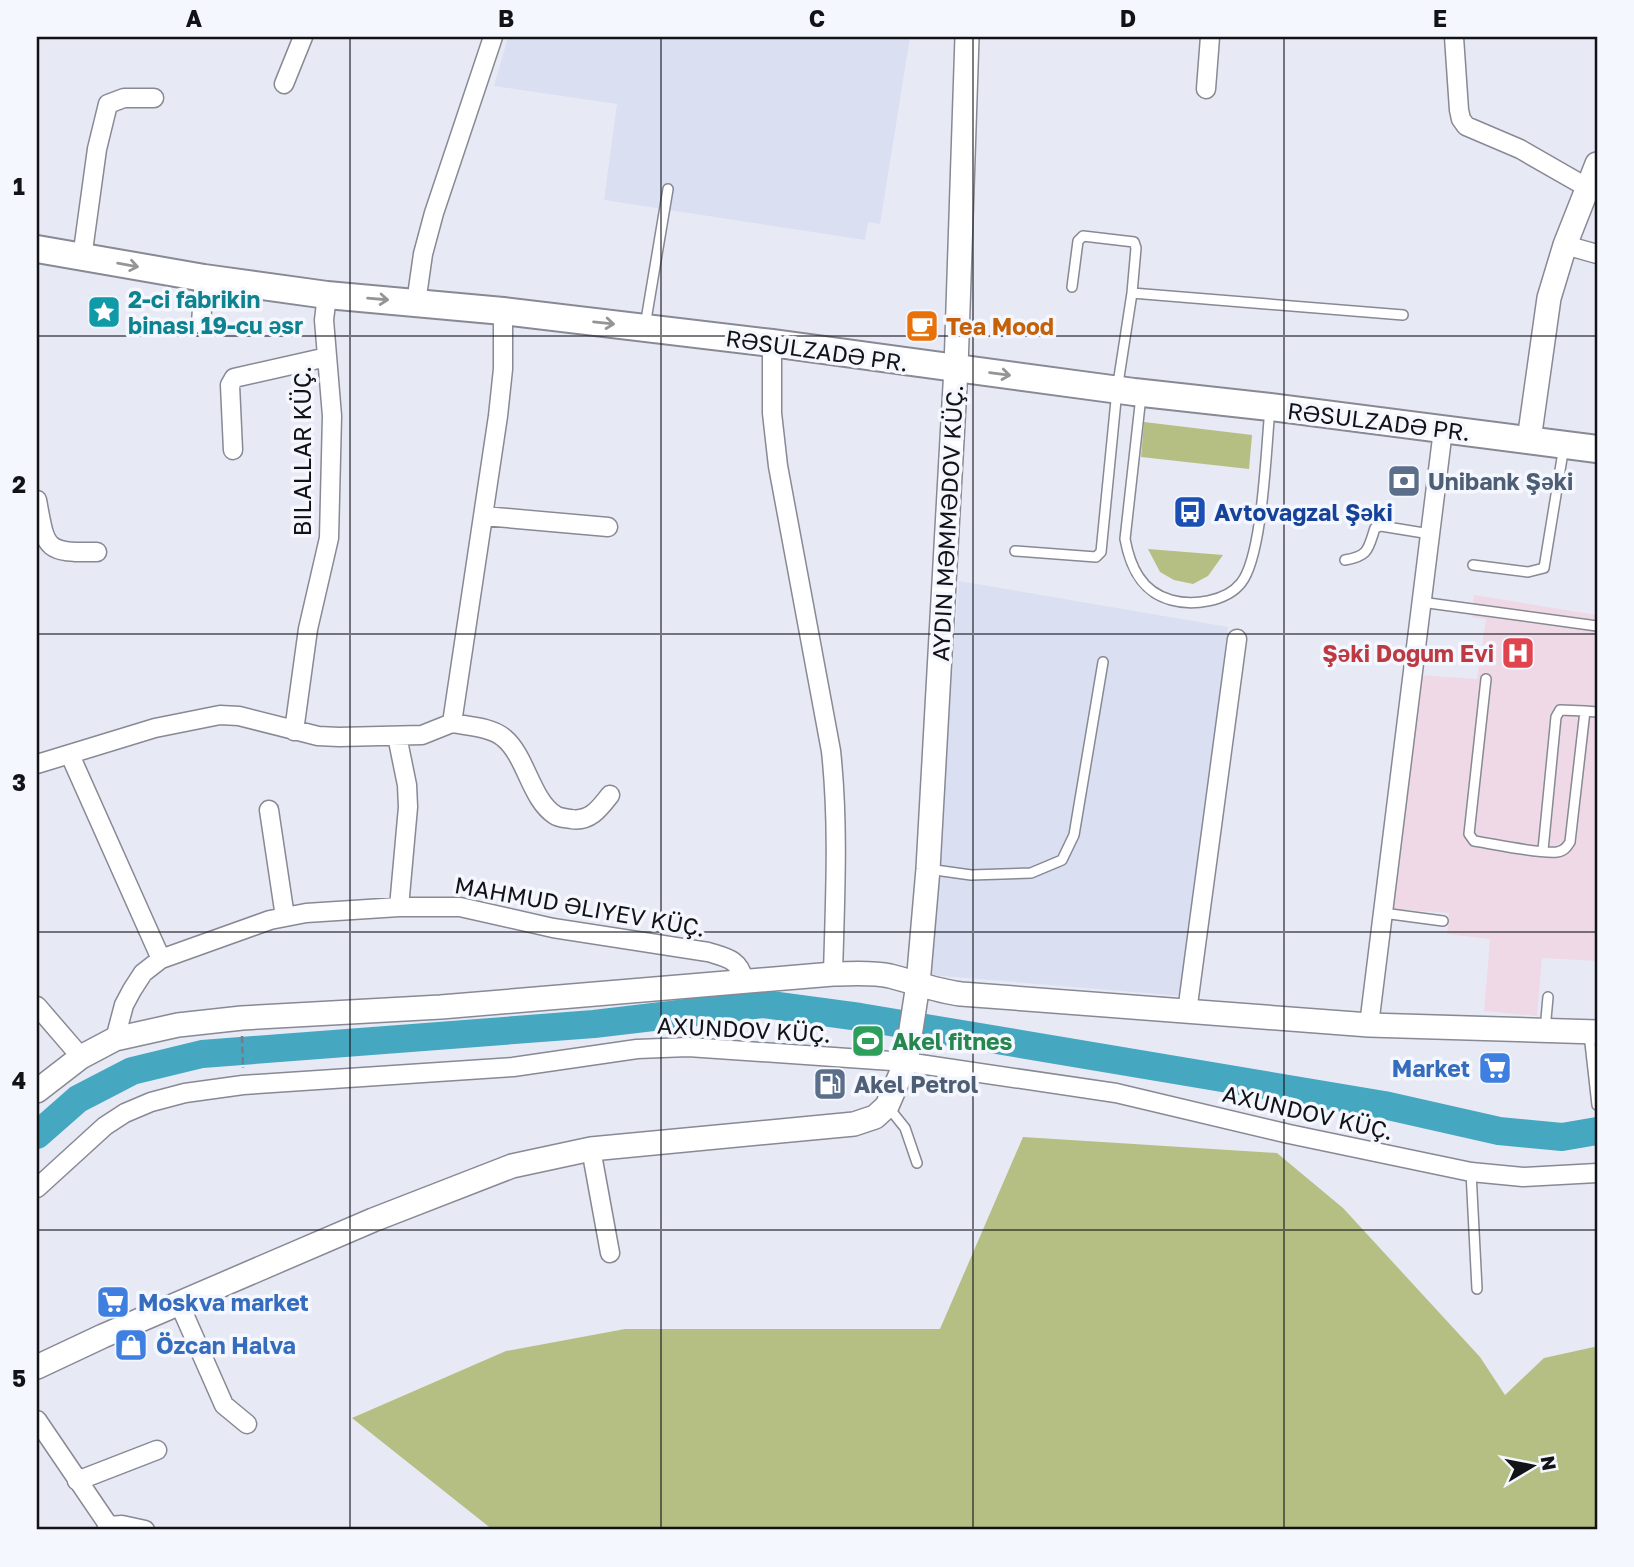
<svg xmlns="http://www.w3.org/2000/svg" width="1634" height="1567" font-family="'Golos Text',sans-serif">
<style>
.built{fill:#dbdff2}
.medical{fill:#efd9e6}
.green{fill:#b5bf83}
.lines{fill:none;stroke-linecap:round;stroke-linejoin:round}
.river{stroke:#46a7c1;stroke-width:28}
.service-casing{stroke:#878994;stroke-width:12}
.minor-casing{stroke:#878994;stroke-width:21}
.tertiary-casing{stroke:#878994;stroke-width:26}
.secondary-casing{stroke:#878994;stroke-width:30}
.path{stroke:#7a7b83;stroke-width:2.5;stroke-dasharray:7 3.5;stroke-linecap:butt}
.service{stroke:#fff;stroke-width:9}
.minor{stroke:#fff;stroke-width:18}
.tertiary{stroke:#fff;stroke-width:23}
.secondary{stroke:#fff;stroke-width:26}
.oneway{stroke:#949597}
.grid{fill:none;stroke:#121317;stroke-width:2;stroke-opacity:0.55}
.labels{text-anchor:middle;dominant-baseline:central;stroke-width:7;stroke-linejoin:round;paint-order:stroke}
.culture-label{font-size:23px;font-weight:bold;fill:#0d838f;stroke:#f5f7fe;text-anchor:start}
.food-label{font-size:23px;font-weight:bold;fill:#c56008;stroke:#f5f7fe;text-anchor:start}
.street-label{font-size:23px;fill:#121317;stroke:#f5f7fe}
.service-label{font-size:23px;font-weight:bold;fill:#4e5e75;stroke:#f5f7fe;text-anchor:start}
.transit-label{font-size:23px;font-weight:bold;fill:#164399;stroke:#f5f7fe;text-anchor:start}
.health-label{font-size:23px;font-weight:bold;fill:#be3a42;stroke:#f5f7fe;text-anchor:end}
.leisure-label{font-size:23px;font-weight:bold;fill:#27864d;stroke:#f5f7fe;text-anchor:start}
.shop-label{font-size:23px;font-weight:bold;fill:#366cbe;stroke:#f5f7fe;text-anchor:start}
.neatline{fill:none;stroke:#121317;stroke-width:2.5}
.grid-label{font-size:23px;text-anchor:middle;font-weight:bold;fill:#121317}
</style>
<rect width="100%" height="100%" fill="#e7e9f5"/>
<path class="built" d="M508,37H910L880,224L868,222L865,240L604,200L617,104L494,86Z
M959,581L1228,627L1181,996L930,975Z"/>
<path class="medical" d="M1474,595L1597,615V961L1542,958L1537,1016L1484,1011L1490,939L1447,934L1449,913L1392,909L1418,675L1477,679L1486,619L1471,617Z"/>
<path class="green" d="M1144,422L1252,435L1249,469L1141,457Z
M1148,549L1223,555L1208,576L1193,584L1174,580L1160,572Z
M1023,1137L1277,1153L1343,1208L1480,1357L1505,1395L1544,1358L1594,1347L1597,1349V1530H493L352,1418L506,1351L625,1329H940Z"/>
<g class="lines">
<path class="river" d="M37,1135L78,1099L132,1071L202,1054L594,1024L763,1004L860,1017L1384,1105L1499,1131L1562,1137L1597,1131"/>
<defs>
<path id="service" d="M1072,287L1078,241L1083,236L1134,242L1136,248L1132,293
M645,326L668,189
M1141,396L1125,539C1130,566 1141,592 1171,600C1192,606 1226,602 1241,583C1263,556 1266,447 1270,409
M1015,551L1096,557L1101,552L1117,390L1132,293L1403,315
M1345,560C1369,556 1368,549 1375,528L1381,526L1430,534
M1473,565L1528,572L1544,568L1564,446
M1421,602L1597,626
M1486,679L1469,834L1474,841C1495,844 1538,854 1557,852C1564,851 1567,847 1570,842L1585,711L1597,712
M1543,850L1556,717L1560,710L1585,711
M928,869L971,875L1031,873L1062,860L1074,835L1103,662
M1383,913L1443,921
M1545,1030L1548,997
M1589,1034L1597,1105
M889,1108L905,1128L917,1163
M1471,1172L1477,1289"/>
<path id="minor" d="M1454,37L1459,110L1461,119L1466,126L1520,149L1588,188
M284,84L303,37
M1206,89L1210,37
M1565,245L1597,254
M82,258L97,149L108,104L124,98H154
M416,303L423,254L434,213L493,37
M201,324L204,278
M772,343V413L778,466L831,751C839,825 835,899 833,974
M233,450L230,385L234,378L327,357
M37,500C46,549 44,553 97,552
M484,516L608,527
M452,723L498,416L503,369V311
M452,723C467,726 492,727 504,738C526,756 531,800 555,815C559,818 566,818 571,819C590,822 600,808 610,795
M294,731L308,629L329,538L332,416L324,320L327,295
M397,736L407,785L408,807L399,907
M70,755L161,959
M37,764L155,728L220,715L239,716L318,736L339,737L422,735L452,723
M269,810L285,917
M37,1006L81,1057
M1187,1012L1237,639
M1369,1025L1443,430
M115,1039L124,1005L132,990L143,973L161,959L270,920L306,913L399,907H460L553,928L708,952C727,958 739,959 744,980
M591,1149L610,1253
M37,1188L105,1126L125,1113L151,1102L185,1093L243,1085L513,1067L637,1049L688,1047L906,1062L1116,1093L1289,1134L1471,1172L1523,1177L1597,1173
M179,1303L224,1405L247,1424
M37,1420L109,1526L106,1530
M77,1481L157,1450
M109,1526L122,1525L145,1530"/>
<path id="tertiary" d="M1529,440L1549,298L1565,245L1597,164
M37,1091L81,1057L115,1039L178,1025L242,1018L441,1007L833,974C852,974 871,972 890,976C914,982 936,991 961,994L1369,1025L1597,1032
M37,1367L103,1336L373,1220L512,1166L591,1149L854,1124L875,1117L887,1106L906,1062L918,984L928,869L956,368L967,37"/>
<path id="secondary" d="M37,249L204,278L327,295L503,311L772,343L1134,392L1270,407L1597,449"/>
</defs>
<use href="#service" class="service-casing"/>
<use href="#minor" class="minor-casing"/>
<use href="#tertiary" class="tertiary-casing"/>
<use href="#secondary" class="secondary-casing"/>
<path class="path" d="M242,1036L243,1068"/>
<use href="#service" class="service"/>
<use href="#minor" class="minor"/>
<use href="#tertiary" class="tertiary"/>
<use href="#secondary" class="secondary"/>
</g>
<defs><path id="oneway-shaft" d="M-6 0H5M1.5-3L5.5 0L1.5 3" fill="none" stroke-width="1.6" stroke-linecap="round" stroke-linejoin="round" transform="scale(1.75)"/></defs>
<g class="oneway">
<use href="#oneway-shaft" transform="translate(128 265) rotate(10)"/>
<use href="#oneway-shaft" transform="translate(378 299) rotate(5)"/>
<use href="#oneway-shaft" transform="translate(604 323) rotate(6)"/>
<use href="#oneway-shaft" transform="translate(1000 374) rotate(7)"/>
</g>
<path class="grid" d="M350,37V1530M661,37V1530M973,37V1530M1284,37V1530M37,336H1597M37,634H1597M37,932H1597M37,1230H1597"/>
<defs>
<symbol id="sight-square" viewBox="-11 -11 22 22"><rect x="-9" y="-9" width="18" height="18" rx="4" fill="#0f9aa8" stroke="#f5f7fe"/><path d="M0-6L1.8-2.2L6-1.7L2.9 1.2L3.7 5.4L0 3.3L-3.7 5.4L-2.9 1.2L-6-1.7L-1.8-2.2Z" fill="#fff"/></symbol>
<symbol id="cafe-square" viewBox="-11 -11 22 22"><rect x="-9" y="-9" width="18" height="18" rx="4" fill="#e8710a" stroke="#f5f7fe"/><path d="M-5.5-4.5H6V0H3Q3 3.5 0 3.5H-2.5Q-5.5 3.5-5.5 0ZM3-3.2v2h1.7v-2ZM-6 4.5H4V6H-6Z" fill="#fff"/></symbol>
<symbol id="bank-square" viewBox="-11 -11 22 22"><rect x="-9" y="-9" width="18" height="18" rx="4" fill="#5c6f8a" stroke="#f5f7fe"/><path d="M-6-4H6V4H-6ZM0-2.3a2.3 2.3 0 1 0 0 4.6a2.3 2.3 0 1 0 0-4.6Z" fill="#fff"/></symbol>
<symbol id="bus-square" viewBox="-11 -11 22 22"><rect x="-9" y="-9" width="18" height="18" rx="4" fill="#1a4fb4" stroke="#f5f7fe"/><path d="M-5-6H5V4H4V6H2V4H-2V6H-4V4H-5ZM-3.5-4V0h7V-4ZM-3.5 1.2v1.5H-2V1.2ZM2 1.2v1.5H3.5V1.2Z" fill="#fff"/></symbol>
<symbol id="hospital-square" viewBox="-11 -11 22 22"><rect x="-9" y="-9" width="18" height="18" rx="4" fill="#e0444e" stroke="#f5f7fe"/><path d="M-5-5h3v3.5h4V-5h3V5h-3V1.5h-4V5h-3Z" fill="#fff"/></symbol>
<symbol id="stadium-square" viewBox="-11 -11 22 22"><rect x="-9" y="-9" width="18" height="18" rx="4" fill="#2e9e5b" stroke="#f5f7fe"/><path d="M0-5a6.5 5 0 1 0 0 10a6.5 5 0 1 0 0-10ZM-3.5-1.8h7v3.6h-7Z" fill="#fff"/></symbol>
<symbol id="supermarket-square" viewBox="-11 -11 22 22"><rect x="-9" y="-9" width="18" height="18" rx="4" fill="#3f7fe0" stroke="#f5f7fe"/><path d="M-6-5.5h2.5l.6 2H6L4.5 2H-2.5L-4.4-4H-6ZM-1.5 3.2a1.3 1.3 0 1 0 .1 0ZM3 3.2a1.3 1.3 0 1 0 .1 0Z" fill="#fff"/></symbol>
<symbol id="fuel-square" viewBox="-11 -11 22 22"><rect x="-9" y="-9" width="18" height="18" rx="4" fill="#5c6f8a" stroke="#f5f7fe"/><path d="M-5.5-6h7V0h2V4h1.3V-2.5L3-4.5l.8-.8L6-3V5H2.5V1h-1V6h-7ZM-4.2-4.7v3.2H.2V-4.7Z" fill="#fff"/></symbol>
<symbol id="shop-square" viewBox="-11 -11 22 22"><rect x="-9" y="-9" width="18" height="18" rx="4" fill="#3f7fe0" stroke="#f5f7fe"/><path d="M-5-2.5h2.3a2.7 3.5 0 0 1 5.4 0H5L5.5 6h-11ZM-1.5-2.5h3a1.5 2.3 0 0 0-3 0Z" fill="#fff"/></symbol>
</defs>
<g fill-rule="evenodd">
<use href="#sight-square" x="85" y="293" width="38" height="38"/>
<use href="#cafe-square" x="903" y="307" width="38" height="38"/>
<use href="#bank-square" x="1385" y="462" width="38" height="38"/>
<use href="#bus-square" x="1171" y="493" width="38" height="38"/>
<use href="#hospital-square" x="1499" y="634" width="38" height="38"/>
<use href="#stadium-square" x="849" y="1022" width="38" height="38"/>
<use href="#supermarket-square" x="1476" y="1049" width="38" height="38"/>
<use href="#fuel-square" x="811" y="1065" width="38" height="38"/>
<use href="#supermarket-square" x="94" y="1283" width="38" height="38"/>
<use href="#shop-square" x="112" y="1326" width="38" height="38"/>
</g>
<g class="labels">
<g class="culture-label">
<text x="128" y="299">2-ci fabrikin<tspan x="128" dy="26">binası 19-cu əsr</tspan></text>
</g>
<g class="food-label">
<text x="946" y="326">Tea Mood</text>
</g>
<g class="street-label">
<text transform="translate(817 350) rotate(8)">RƏSULZADƏ PR.</text>
<text transform="translate(1379 421) rotate(7)">RƏSULZADƏ PR.</text>
<text transform="translate(302 451) rotate(-90)">BILALLAR KÜÇ.</text>
<text transform="translate(947 523) rotate(-87)">AYDIN MƏMMƏDOV KÜÇ.</text>
<text transform="translate(580 906) rotate(10)">MAHMUD ƏLIYEV KÜÇ.</text>
<text transform="translate(744 1029) rotate(3)">AXUNDOV KÜÇ.</text>
<text transform="translate(1308 1112) rotate(13)">AXUNDOV KÜÇ.</text>
</g>
<g class="service-label">
<text x="1428" y="481">Unibank Şəki</text>
<text x="854" y="1084">Akel Petrol</text>
</g>
<g class="transit-label">
<text x="1214" y="512">Avtovağzal Şəki</text>
</g>
<g class="health-label">
<text x="1494" y="653">Şəki Doğum Evi</text>
</g>
<g class="leisure-label">
<text x="892" y="1041">Akel fitnes</text>
</g>
<g class="shop-label">
<text x="1470" y="1068" text-anchor="end">Market</text>
<text x="138" y="1302">Moskva market</text>
<text x="156" y="1345">Özcan Halva</text>
</g>
</g>
<rect width="1634" height="1567" fill="none" stroke="#f5f7fe" stroke-width="77"/>
<g transform="translate(1532 1466) rotate(80)" stroke="#f5f7fe" stroke-width="5" paint-order="stroke">
<path d="M0-5L12 26L0 18L-12 26Z" fill="#121317"/>
<text y="-10" font-size="19" font-weight="bold" text-anchor="middle" fill="#121317">N</text>
</g>
<rect x="38" y="38" width="1558" height="1490" class="neatline"/>
<g class="grid-label">
<text x="194" y="27">A</text>
<text x="506" y="27">B</text>
<text x="817" y="27">C</text>
<text x="1128" y="27">D</text>
<text x="1440" y="27">E</text>
<text x="19" y="195">1</text>
<text x="19" y="493">2</text>
<text x="19" y="791">3</text>
<text x="19" y="1089">4</text>
<text x="19" y="1387">5</text>
</g>
</svg>
